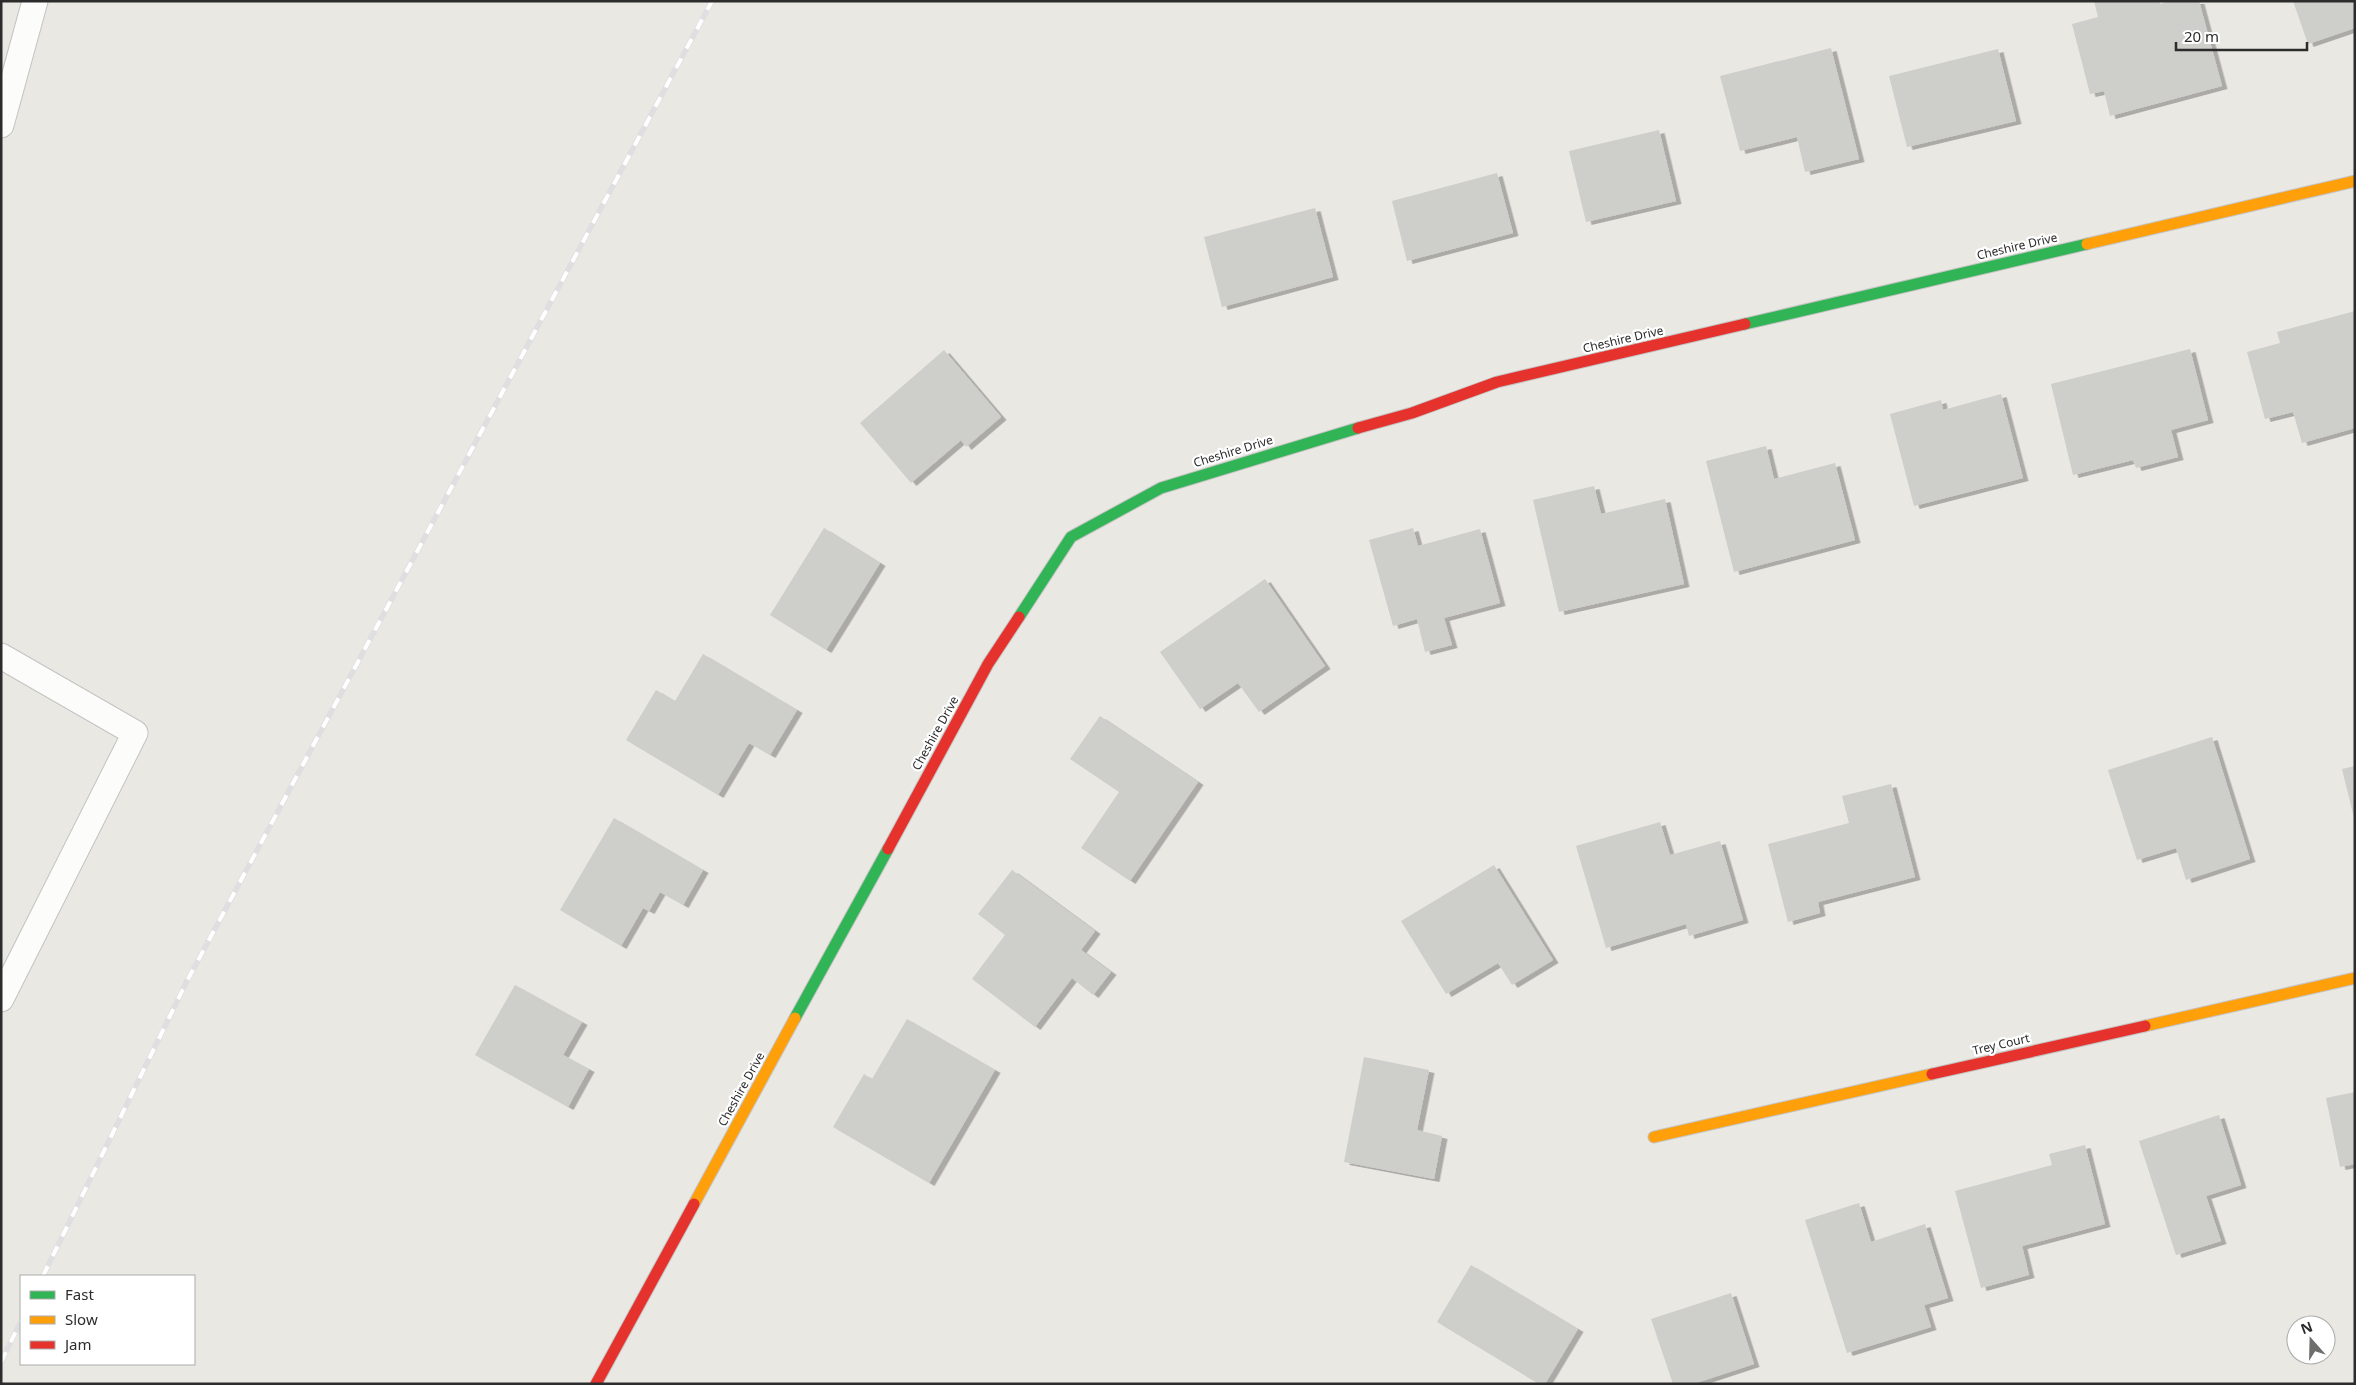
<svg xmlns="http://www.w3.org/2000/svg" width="2356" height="1385" font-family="'Noto Sans',sans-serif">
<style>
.building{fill:#cececa;filter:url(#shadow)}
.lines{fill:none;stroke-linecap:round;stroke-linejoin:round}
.lane-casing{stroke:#c4c3c3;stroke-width:27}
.fast-casing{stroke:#c4c3c3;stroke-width:13}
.slow-casing{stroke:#c4c3c3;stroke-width:13}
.jam-casing{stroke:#c4c3c3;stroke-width:13}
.lane{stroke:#fcfcfb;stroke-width:25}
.fast{stroke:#30b455;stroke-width:11}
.slow{stroke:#ff9f0a;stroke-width:11}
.jam{stroke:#e5322d;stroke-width:11}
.rail-casing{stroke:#dfdee0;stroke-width:5.5}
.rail{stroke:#fff;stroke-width:4;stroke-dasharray:11;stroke-linecap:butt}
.labels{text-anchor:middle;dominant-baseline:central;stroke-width:4.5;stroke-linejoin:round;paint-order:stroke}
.street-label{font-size:12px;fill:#2c2c2c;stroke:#fff}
</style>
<defs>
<filter id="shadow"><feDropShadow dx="5.5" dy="3" stdDeviation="0" flood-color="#0004"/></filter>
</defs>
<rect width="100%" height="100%" fill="#e9e8e3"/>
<path class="building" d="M2094,1H2159L2160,4L2171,1H2199L2222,86L2110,116L2104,91L2090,94L2072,24L2098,17Z
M2293,1H2355V28L2308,44Z
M1831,48L1859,159L1805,172L1797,137L1740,151L1720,76Z
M1998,49L2016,121L1907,147L1889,76Z
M1659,130L1676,201L1586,222L1569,151Z
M1497,173L1513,233L1407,261L1392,201Z
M1315,208L1333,277L1222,307L1204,237Z
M2355,311V428L2302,443L2293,412L2265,419L2247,352L2280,343L2277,332Z
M2190,349L2208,420L2171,430L2178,457L2136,468L2133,460L2073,475L2051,384Z
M944,350L1001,417L966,447L961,440L911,483L860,423Z
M2001,394L2023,478L1914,506L1890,414L1941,400L1943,410Z
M1766,446L1774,479L1835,463L1855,540L1734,572L1706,461Z
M1594,486L1601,514L1665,499L1684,584L1559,612L1533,500Z
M824,528L880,563L826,650L770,615Z
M1413,528L1418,546L1480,529L1500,603L1444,618L1452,645L1425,652L1417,619L1393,626L1369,540Z
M1265,579L1325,666L1259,712L1238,683L1200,709L1160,652Z
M703,654L797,710L770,755L749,743L718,795L626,740L656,690L675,701Z
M1100,716L1198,782L1130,881L1081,848L1119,792L1070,759Z
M2212,737L2250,859L2186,880L2176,848L2137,860L2108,770Z
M2355,766V818H2354L2342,769Z
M1891,784L1915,877L1818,902L1820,913L1788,922L1768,844L1849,823L1842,796Z
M614,818L703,870L683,905L660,892L649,911L643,908L621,946L560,910Z
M1660,822L1670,855L1720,841L1743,920L1689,936L1686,924L1606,948L1576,846Z
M1494,865L1553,960L1512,985L1498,963L1446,994L1401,921Z
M1012,870L1095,931L1081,950L1111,972L1093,995L1072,978L1035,1027L972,979L1005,935L978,914Z
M515,985L582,1022L563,1055L589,1069L568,1107L475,1055Z
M907,1019L995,1070L929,1183L833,1127L864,1074L872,1079Z
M1364,1057L1429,1070L1417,1130L1442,1136L1434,1179L1344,1162Z
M2355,1092V1164L2340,1167L2326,1098Z
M2219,1115L2241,1185L2206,1196L2221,1241L2176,1255L2139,1141Z
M2085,1145L2105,1224L2022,1246L2029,1275L1981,1288L1955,1191L2052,1165L2049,1154Z
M1859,1203L1871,1242L1925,1224L1948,1298L1924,1305L1931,1327L1847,1353L1805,1220Z
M1471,1265L1578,1329L1545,1384H1539L1437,1322Z
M1731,1293L1754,1364L1693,1384H1673L1651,1319Z"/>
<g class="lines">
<defs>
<path id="lane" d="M1,125L35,1
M1,656L135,733L1,999"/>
<path id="fast" d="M1745,324L2087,244
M1019,617L1071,537L1161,488L1358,428
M795,1018L888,849"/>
<path id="slow" d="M2087,244L2355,181
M2145,1026L2355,978
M1654,1137L1932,1074
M694,1204L795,1018"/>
<path id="jam" d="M1358,428L1412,413L1497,382L1745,324
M888,849L988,664L1019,617
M1932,1074L2145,1026
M596,1384L694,1204"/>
</defs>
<use href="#lane" class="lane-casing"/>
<use href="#fast" class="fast-casing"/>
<use href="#slow" class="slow-casing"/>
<use href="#jam" class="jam-casing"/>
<use href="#lane" class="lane"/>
<use href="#fast" class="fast"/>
<use href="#slow" class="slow"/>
<use href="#jam" class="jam"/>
<defs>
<path id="rail" d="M43,1276L187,981L712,1
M1,1362L21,1321"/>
</defs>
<use href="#rail" class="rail-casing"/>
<use href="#rail" class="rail"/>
</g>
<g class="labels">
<g class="street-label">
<text transform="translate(2017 246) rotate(-13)">Cheshire Drive</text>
<text transform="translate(1623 339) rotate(-13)">Cheshire Drive</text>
<text transform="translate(1233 451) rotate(-17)">Cheshire Drive</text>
<text transform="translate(935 733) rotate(-61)">Cheshire Drive</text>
<text transform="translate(2001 1044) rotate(-13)">Trey Court</text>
<text transform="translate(741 1089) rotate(-61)">Cheshire Drive</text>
</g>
</g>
<rect width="2356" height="1385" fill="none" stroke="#2c2c2c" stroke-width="5"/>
<rect x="20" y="1275" width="175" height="90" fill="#ffffff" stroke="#ababab"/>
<rect x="30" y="1291" width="25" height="8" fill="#30b455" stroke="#ababab"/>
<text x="65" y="1300" font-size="15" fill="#2c2c2c">Fast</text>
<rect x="30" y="1316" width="25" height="8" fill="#ff9f0a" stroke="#ababab"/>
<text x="65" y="1325" font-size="15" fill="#2c2c2c">Slow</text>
<rect x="30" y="1341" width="25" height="8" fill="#e5322d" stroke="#ababab"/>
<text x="65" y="1350" font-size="15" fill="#2c2c2c">Jam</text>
<g transform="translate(2311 1340) rotate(340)"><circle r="24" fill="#ffffff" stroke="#ababab"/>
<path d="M0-4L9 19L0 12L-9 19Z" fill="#6e6e6c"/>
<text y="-8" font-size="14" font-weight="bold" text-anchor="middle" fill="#2c2c2c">N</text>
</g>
<path d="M2176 42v8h131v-8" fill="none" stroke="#2c2c2c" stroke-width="2.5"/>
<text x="2184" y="42" font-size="15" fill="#2c2c2c" stroke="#ffffff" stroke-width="4" paint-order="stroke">20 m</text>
</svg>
